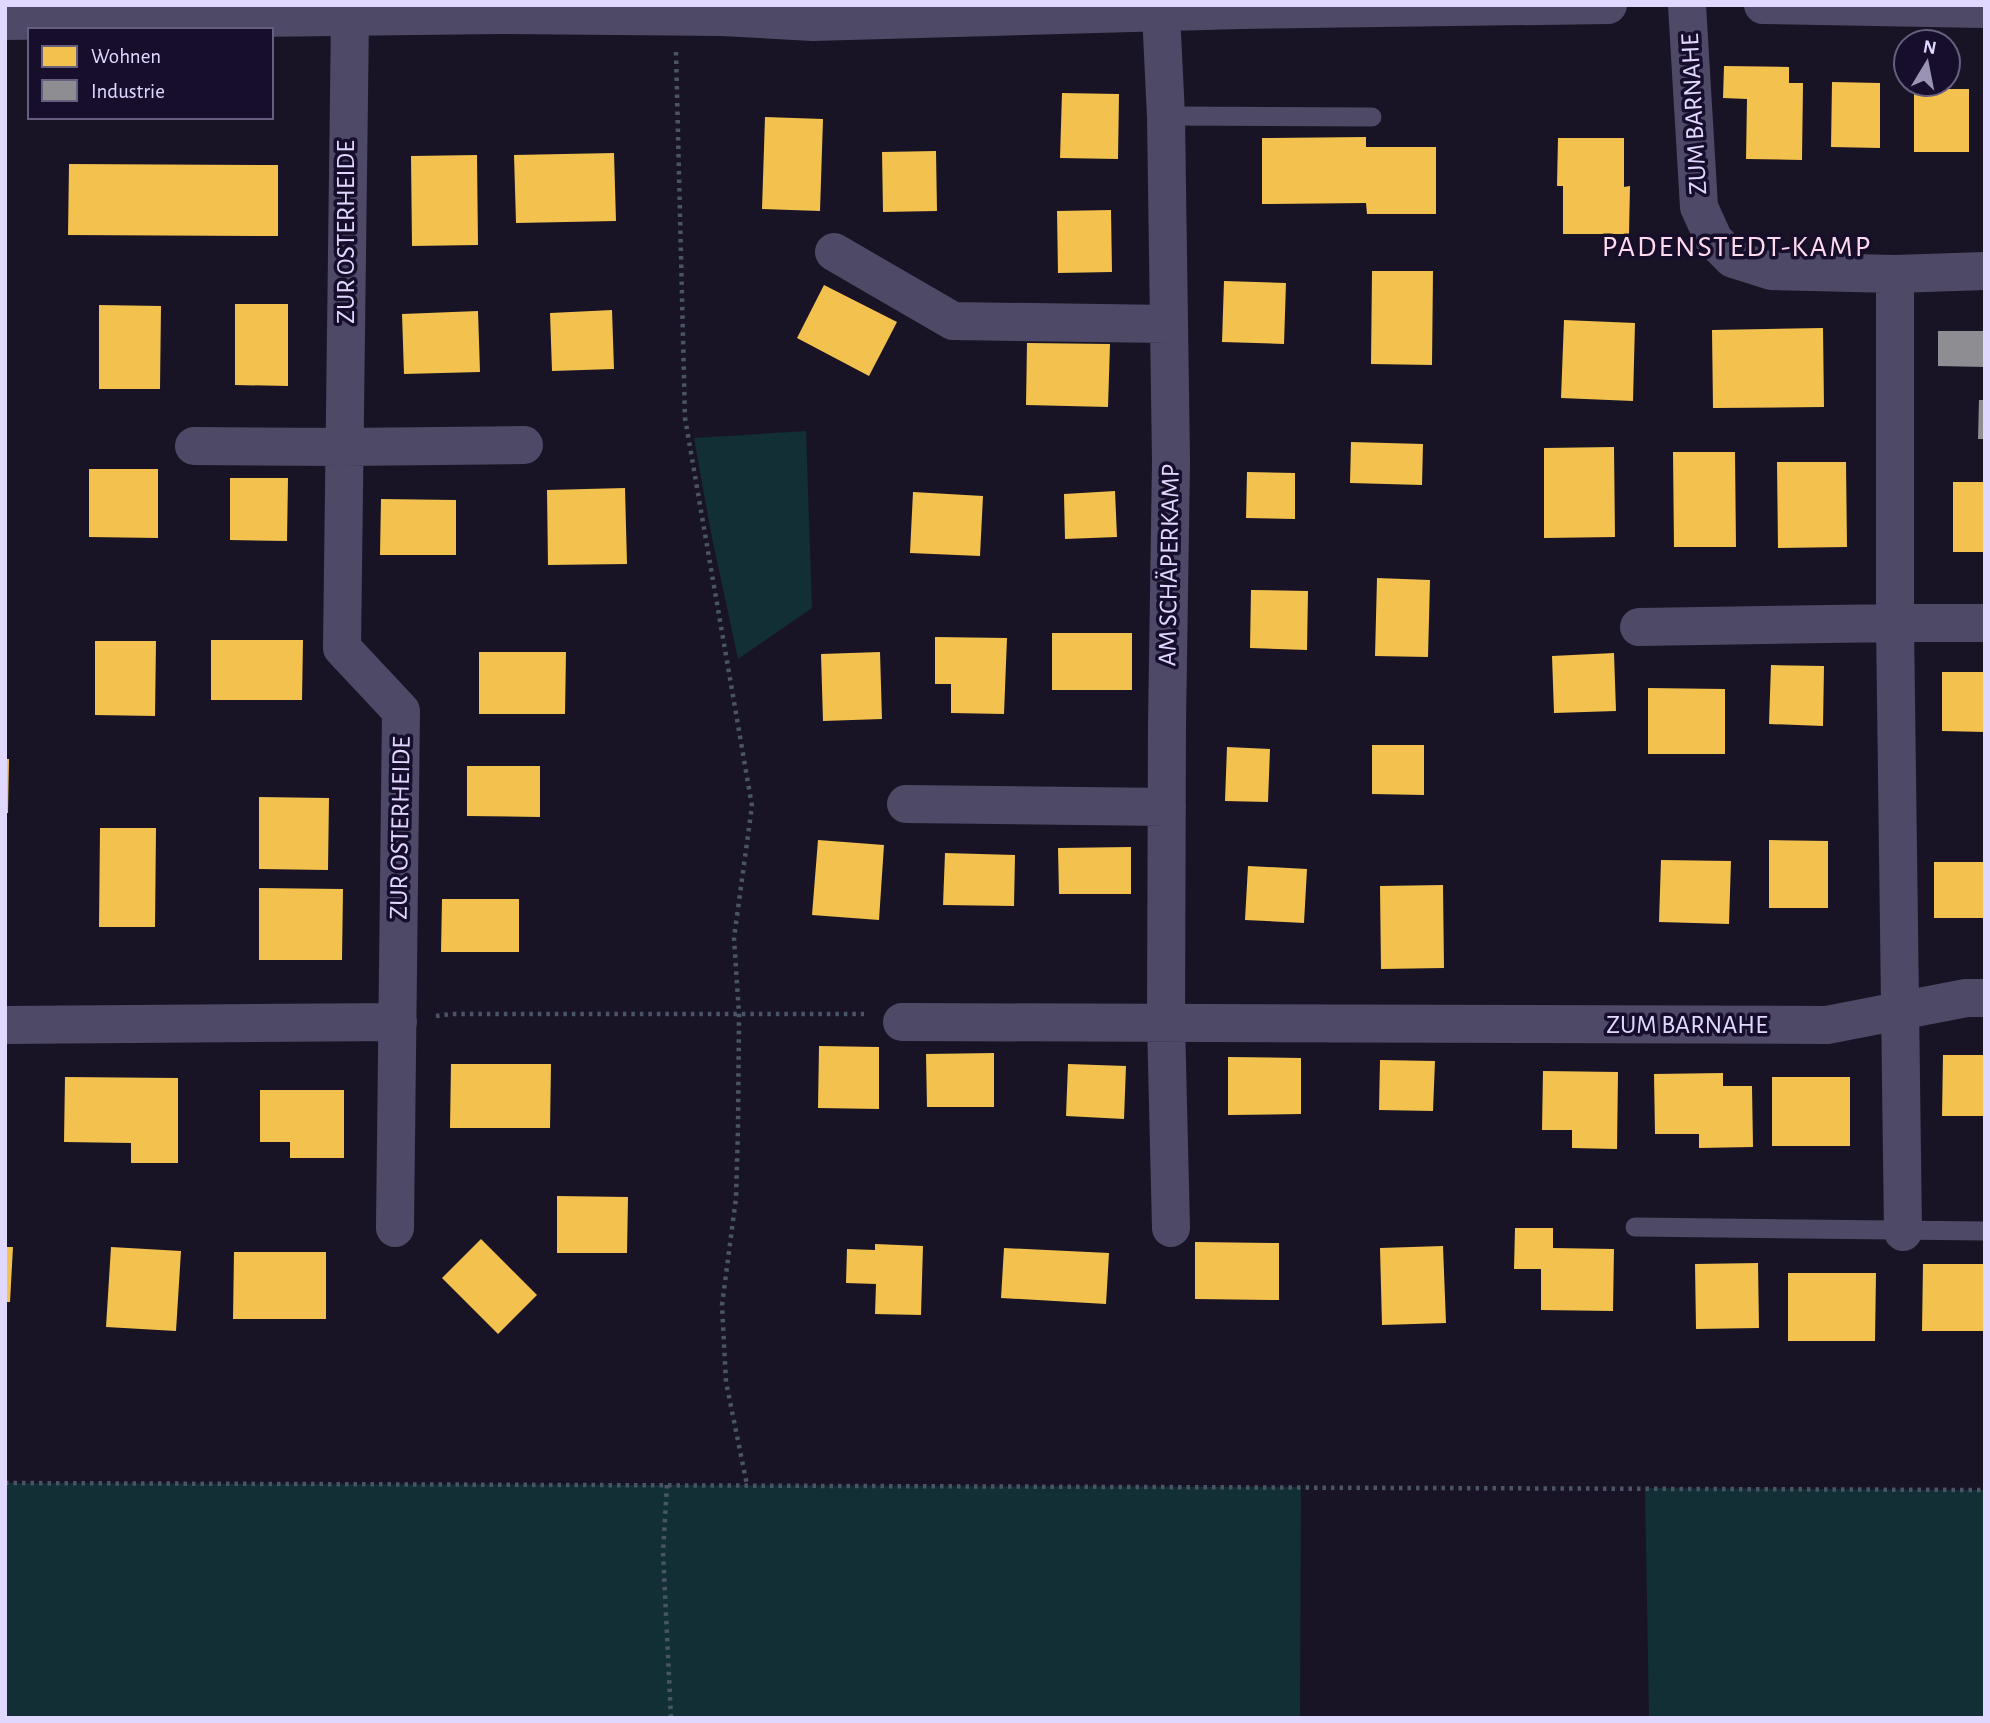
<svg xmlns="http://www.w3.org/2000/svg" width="1990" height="1723" font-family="'Alegreya Sans',sans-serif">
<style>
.green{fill:#112f34}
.homes{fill:#f2c14e}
.industry{fill:#8d8d92}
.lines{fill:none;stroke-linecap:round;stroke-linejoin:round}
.path{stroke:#495567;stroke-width:4.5;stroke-dasharray:3.5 5;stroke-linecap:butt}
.service{stroke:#4e4966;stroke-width:19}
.minor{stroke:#4e4966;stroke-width:38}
.tertiary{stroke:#4e4966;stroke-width:38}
.labels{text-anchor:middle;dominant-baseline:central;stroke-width:7;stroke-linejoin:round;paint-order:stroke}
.street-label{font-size:26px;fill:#e1d8ff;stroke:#160e2b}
.quarter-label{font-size:30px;letter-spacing:2px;fill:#ffdaed;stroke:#160e2b}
</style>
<rect width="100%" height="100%" fill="#191425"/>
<path class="green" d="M806,431L812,608L738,659L711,533L694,438Z
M5,1483L1301,1487L1300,1718H5Z
M1645,1488L1985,1490V1718H1649Z"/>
<path class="homes" d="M1724,66L1789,67V83H1803L1802,160L1746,159L1747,99L1723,98Z
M1832,82L1880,83V148L1831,147Z
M1914,89H1969V152H1914Z
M1062,93L1119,94L1118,159L1060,158Z
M765,117L823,119L820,211L762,209Z
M1366,137V147H1436V214H1367L1366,203L1262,204V138Z
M1558,138H1624V187L1630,186L1629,234H1563V186H1557Z
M936,151L937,211L883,212L882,152Z
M614,153L616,221L516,223L514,155Z
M477,155L478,245L412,246L411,156Z
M69,164L278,165V236L68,235Z
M1111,210L1112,272L1058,273L1057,211Z
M1372,271H1433L1432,365L1371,364Z
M1224,281L1286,283L1284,344L1222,342Z
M824,285L897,322L869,376L797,338Z
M235,304H288V386L235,385Z
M99,305L161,306L160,389H99Z
M612,310L614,369L552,371L550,313Z
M478,311L480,372L404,374L402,314Z
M1564,320L1635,323L1633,401L1561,398Z
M1823,328L1824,407L1713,408L1712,330Z
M1027,343L1110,344L1108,407L1026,405Z
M1351,442L1423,444L1422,485L1350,483Z
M1614,447L1615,537L1544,538V448Z
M1673,452H1735L1736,547H1674Z
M1777,462H1846L1847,547L1778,548Z
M89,469H158V538L89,537Z
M1247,472L1295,473V519L1246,518Z
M230,478H288L287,541L230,540Z
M1953,482H1985V552H1953Z
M625,488L627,564L548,565L547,490Z
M1115,491L1117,537L1065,539L1064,494Z
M913,492L983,496L980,556L910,553Z
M381,499L456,500V555H380Z
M1377,578L1430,580L1428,657L1375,656Z
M1251,590L1308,591L1307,650L1250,648Z
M1052,633H1132V690H1052Z
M935,637L1007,638L1004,714L951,713V684H935Z
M211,640H303L302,700H211Z
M95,641H156L155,716L95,715Z
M479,652H566L565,714H479Z
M880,652L882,719L823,721L821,654Z
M1614,653L1616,711L1554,713L1552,656Z
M1771,665L1824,666L1823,726L1769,724Z
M1942,672H1985V732L1942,731Z
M1648,688L1725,689V754H1648Z
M1372,745H1424V795L1372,794Z
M1227,747L1270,749L1268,802L1225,801Z
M5,759H9L8,813H5Z
M467,766H540V817L467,816Z
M259,797L329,798L328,870L259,869Z
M100,828H156L155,927H99Z
M818,840L884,845L879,920L812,915Z
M1769,840L1828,841V908H1769Z
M1131,847V894H1059L1058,848Z
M945,853L1015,855L1014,906L943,905Z
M1661,860L1731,861L1729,924L1659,922Z
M1934,862H1985V918H1934Z
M1248,866L1307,869L1304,923L1245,920Z
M1443,885L1444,968L1381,969L1380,886Z
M259,888L343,889L342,960H259Z
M442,899H519V952H441Z
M819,1046L879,1047V1109L818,1108Z
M994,1053V1107H927L926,1054Z
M1943,1055H1985V1116H1942Z
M1228,1057L1301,1058V1114L1228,1115Z
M1380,1060L1435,1061L1433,1111L1379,1110Z
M451,1064H551L550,1128H450Z
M1068,1064L1126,1066L1124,1119L1066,1116Z
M1543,1071L1618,1072L1617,1149L1572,1148V1130H1542Z
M1723,1073V1086H1752L1753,1147L1699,1148V1134H1655L1654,1074Z
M65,1077L178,1078V1163H131V1143L64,1142Z
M1772,1077H1850V1146H1772Z
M260,1090H344V1158H290V1142H260Z
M557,1196L628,1197L627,1253H557Z
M1515,1228H1553V1248L1614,1249L1613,1311L1541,1310V1269H1514Z
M481,1239L537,1295L498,1334L442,1278Z
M1195,1242L1279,1243V1300L1195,1299Z
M875,1244L923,1246L921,1315L875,1314L876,1284L846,1283L847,1249L875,1250Z
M1443,1246L1446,1323L1382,1325L1380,1248Z
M5,1247H13L10,1302H5Z
M111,1247L181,1251L176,1331L106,1327Z
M1004,1248L1109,1253L1106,1304L1001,1298Z
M234,1252H326V1319H233Z
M1758,1263L1759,1328L1696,1329L1695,1264Z
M1923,1264H1985V1331H1922Z
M1788,1273H1876L1875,1341H1788Z"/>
<path class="industry" d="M1938,331H1985V367L1938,366Z
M1979,400H1985V439H1978Z"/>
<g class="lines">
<path class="path" d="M676,52L685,418L752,806L734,938L739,1014L738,1128L736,1198L722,1305L726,1382L747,1485
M436,1016L451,1014H864
M5,1483L1985,1490
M667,1485L663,1552L671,1718"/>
<path class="service" d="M1166,116L1372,117
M1635,1227L1985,1231"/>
<path class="minor" d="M1687,5L1699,207L1714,240L1733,259L1771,271L1895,274L1985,271
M1161,13L1166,116L1171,462L1167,725L1166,1022L1171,1228
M350,17L342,648L401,711L395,1228
M834,252L953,321L1169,324
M1895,274V623L1903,1232
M194,446L344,447L524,445
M1639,627L1895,623H1985
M906,804L1167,807
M902,1022L1827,1025L1966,998H1985
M5,1025L398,1022"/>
<path class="tertiary" d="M1763,5L1985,9
M5,21L499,15L722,17L813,22L1241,10L1608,5"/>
</g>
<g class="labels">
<g class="street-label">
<text transform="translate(1694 114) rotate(-93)">ZUM BARNAHE</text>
<text transform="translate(346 232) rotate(-90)">ZUR OSTERHEIDE</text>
<text transform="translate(1169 565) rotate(-89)">AM SCHÄPERKAMP</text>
<text transform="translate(400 828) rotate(-89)">ZUR OSTERHEIDE</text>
<text x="1687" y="1025">ZUM BARNAHE</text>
</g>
<g class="quarter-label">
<text x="1737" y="247">PADENSTEDT-KAMP</text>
</g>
</g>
<rect width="1990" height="1723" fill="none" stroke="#e1d8ff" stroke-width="14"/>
<rect x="28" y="28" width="245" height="91" fill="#160e2b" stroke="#675f80" stroke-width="2"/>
<rect x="42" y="46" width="35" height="21" fill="#f2c14e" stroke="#675f80" stroke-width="2"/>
<text x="91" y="63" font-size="21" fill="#e1d8ff">Wohnen</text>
<rect x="42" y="80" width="35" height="21" fill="#8d8d92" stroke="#675f80" stroke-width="2"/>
<text x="91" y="98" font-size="21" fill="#e1d8ff">Industrie</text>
<g transform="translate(1927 63) rotate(10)"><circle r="33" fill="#160e2b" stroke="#675f80" stroke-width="2"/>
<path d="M0-5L12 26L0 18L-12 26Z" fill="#9b93b3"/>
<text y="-10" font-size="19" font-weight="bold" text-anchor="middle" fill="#e1d8ff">N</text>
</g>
</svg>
